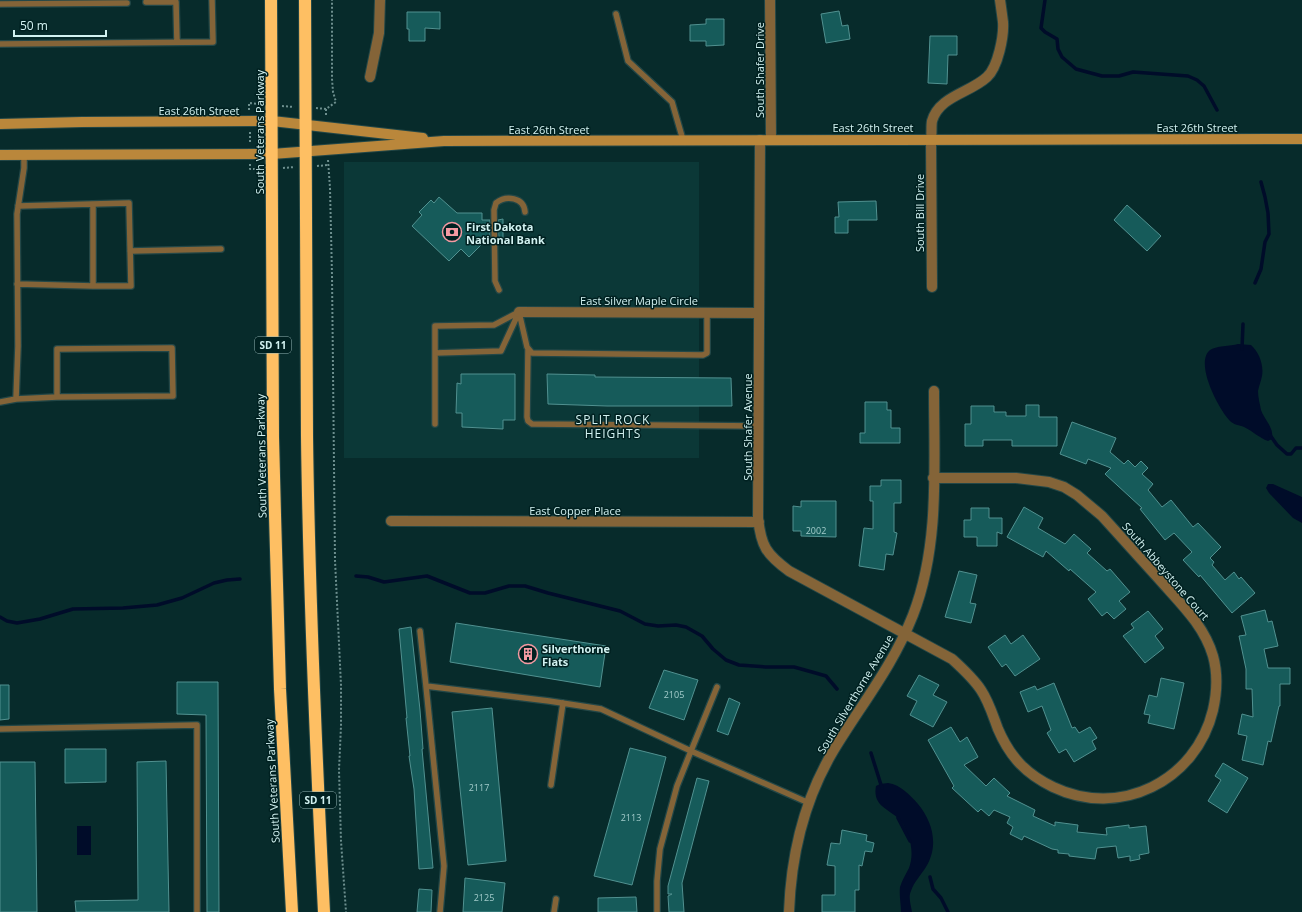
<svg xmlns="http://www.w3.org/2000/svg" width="1302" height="912" font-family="'Open Sans',sans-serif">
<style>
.built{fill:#0b3837}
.water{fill:#000c29}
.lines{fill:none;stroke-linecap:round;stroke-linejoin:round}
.stream{stroke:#000c29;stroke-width:3.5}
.building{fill:#165b5a;stroke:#519190}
.lane-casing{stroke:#234747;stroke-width:8}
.street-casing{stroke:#234747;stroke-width:12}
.secondary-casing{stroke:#234747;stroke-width:12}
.highway-casing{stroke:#234747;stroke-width:14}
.path{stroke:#6d8f8e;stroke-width:2;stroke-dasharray:2 2;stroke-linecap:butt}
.lane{stroke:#846438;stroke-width:5.5}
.street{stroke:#846438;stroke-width:10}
.secondary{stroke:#ba873b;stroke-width:10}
.highway{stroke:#febf63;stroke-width:12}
.labels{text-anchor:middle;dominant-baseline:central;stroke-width:3;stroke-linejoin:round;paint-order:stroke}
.number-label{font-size:9px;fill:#a3cccb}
.shield{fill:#002121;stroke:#93b3b3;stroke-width:1}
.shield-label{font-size:10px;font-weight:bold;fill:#d2f2f1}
.street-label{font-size:11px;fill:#d2f2f1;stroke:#002121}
.poi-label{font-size:11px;font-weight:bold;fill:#d2f2f1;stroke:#002121;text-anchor:start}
.neighbourhood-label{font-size:12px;letter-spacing:1px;fill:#d2f2f1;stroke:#002121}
</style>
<rect width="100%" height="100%" fill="#072b2b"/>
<path class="built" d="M344,162H699V458H344Z"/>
<path class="water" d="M1238,344L1251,345C1259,352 1264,365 1262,376C1261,381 1259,386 1258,391C1258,398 1260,404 1261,410C1265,421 1274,427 1272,439L1268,441C1259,438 1253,431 1244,427C1239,425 1234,425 1230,421C1219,410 1194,363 1210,350C1215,346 1231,346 1238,344Z
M1268,484H1273L1302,497V523L1293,518L1269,493L1266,488Z
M888,783C901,785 910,795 918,804C933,822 939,846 926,867C921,875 914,882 911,891C908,897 911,905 912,912H901C901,904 899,895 900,887C902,880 906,874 909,868C913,857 912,846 908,835C906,831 904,825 901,821C890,809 872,807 876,786L880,784Z
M77,826H91V855H77Z"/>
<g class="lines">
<path class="stream" d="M1045,0L1041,28L1045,32L1057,39L1058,49L1062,57L1076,69L1102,76H1119L1133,72L1188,76L1197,80L1204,86L1217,110
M1255,283L1261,269L1265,242L1269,234L1268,213L1265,197L1261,182
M1242,349L1243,324
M1270,435L1277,445L1287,454H1291L1296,448H1302
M356,576L368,577L384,582L427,576L470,593H485L509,586H525L548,593L620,611L645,624L658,626L676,625L686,627L702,636L713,649L726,660L739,665L766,667H794L812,672L826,676L837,689
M0,617L7,621L17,623L40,619L73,609L123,608L157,605L182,598L214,583L227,580L240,579
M871,753L882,788
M898,818L910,841
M930,877L933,889L941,898L948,912"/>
</g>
<path class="building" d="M839,11L842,26L848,25L850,39L826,43L821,14Z
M407,12H440V29L425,28V41H409V29H407Z
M706,19H724V45L706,46V41H690V25L706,24Z
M930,36H957V55H948L947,84L928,83Z
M439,197L457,213H482V220H490V238H482V244L469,257L461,249L449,261L412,226L422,215L419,212L431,200L434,203Z
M876,201L877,220H848V233H835V217H839L838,202Z
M1127,205L1161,236L1147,251L1114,220Z
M503,219V238H499L498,220Z
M461,374H515V420H503V429L462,427V413H456L457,383L461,384Z
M547,374L595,375V377L731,378L732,406H607L548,404Z
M865,402H887V410H891V428H900V443H860V433H865Z
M1026,405H1039V417H1057V446H1012V440H983V446H965V424H971V406H994V412H1006V416H1026Z
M1072,422L1116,438L1110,452L1124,464L1128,460L1135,467L1141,461L1148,468L1142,474L1153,484L1148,490L1162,507L1171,500L1193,527L1198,523L1221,547L1210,558L1214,562L1212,565L1225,580L1234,572L1239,579L1241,577L1255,593L1232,613L1200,575L1199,577L1183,560L1192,552L1174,533L1165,540L1140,509L1142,508L1105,474L1111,468L1088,459L1086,464L1060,454Z
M881,480H901V503H894V532L897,533L893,555L886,554L884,570L859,566L864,528L873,529V501H870V486H881Z
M801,501H836V537L801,536V531H793V506L801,507Z
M1024,507L1043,518L1038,528L1065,544L1074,534L1091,549L1087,553L1107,571L1110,569L1130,592L1119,601L1126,609L1114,619L1107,612L1102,616L1088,599L1096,592L1070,569L1069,571L1046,551L1043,557L1007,537Z
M971,508H989V518H1002V534L997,532V546H977V537H964V520H971Z
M959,571L977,575L970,603L976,604L971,623L945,617Z
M1265,610L1268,622L1272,621L1278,646L1264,649L1268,668H1290V684H1280V706H1279L1271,742L1268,741L1263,765L1242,760L1247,736L1238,734L1242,714L1253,717L1252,689H1246V669L1239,636L1246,635L1241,616Z
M1148,611L1163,629L1155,636L1164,648L1145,663L1123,636L1134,628L1131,624Z
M456,623L606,646L600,687L450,662Z
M411,627L420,710L423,749H422L433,868L419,869L414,789L409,756H410L406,718H407L399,629Z
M1005,635L1011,644L1023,635L1040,659L1015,676L1006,664L1002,667L988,647Z
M664,670L698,680L684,720L649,708Z
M919,675L939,685L933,695L947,702L933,727L910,715L917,701L907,696Z
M1161,678L1184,683L1174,729L1148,723L1150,715L1144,714L1149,695L1157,697Z
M177,682H218L219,912H207L206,715L177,714Z
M1054,683L1072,728L1075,727L1079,733L1090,727L1097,738L1092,741L1096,749L1074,762L1066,749L1059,753L1047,733L1051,730L1042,706L1028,712L1020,692L1035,686L1037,690Z
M0,685H9V719L0,720Z
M729,698L740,703L728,735L717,731Z
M492,708L506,861L468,865L452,712Z
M951,727L960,742L967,737L978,757L964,765L986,786L994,778L1010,793L1007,796L1035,810L1033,816L1055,826V822L1078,825L1077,832L1107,835L1106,828L1129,825V828L1146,826L1149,853L1139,855L1140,859L1130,861V856L1118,858L1116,846L1097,848L1095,859L1069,856V854L1058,853V850L1052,849L1024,836L1022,840L1010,834L1013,827L1007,823L1010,817L994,810L989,816L981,809L978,812L952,788L954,786L928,740Z
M630,748L666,757L632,885L594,876Z
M65,749H106V782L65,783Z
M166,761L169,912H76L75,901L138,900L137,762Z
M0,762H35L37,912H0Z
M1223,763L1248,778L1227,813L1208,801L1221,780L1215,776Z
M697,778L709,781L682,883L684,912H669L668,896L672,894H668V886Z
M842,830L867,835L866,841L874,843L872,852L865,851L862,866L859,865V890H855V912H822V895H835V866L827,865L831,843L840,844Z
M465,878L505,883L502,912H463Z
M419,889L432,890L431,912H417Z
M636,897L637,912H598V898Z"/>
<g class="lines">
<defs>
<path id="lane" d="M146,2H176L177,42
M0,4L127,3
M616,14L628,61L672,102L683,140
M0,44L213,42L212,0
M18,206L129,203L131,286H93V204
M130,251L221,249
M17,284L93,286
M499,290L495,281L494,210L496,203C506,195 524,197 525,212
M519,312L527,347L532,353L703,355L707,353V313
M528,349L527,417L528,421L532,424L759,426
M435,353L501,351L519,312
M16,399L57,397L173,396L172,348L57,349V397
M0,402L16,399L18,346L17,214L24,168V155
M435,424V326L494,325L519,312
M420,631L426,686
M717,687L691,751L809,803
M0,729L197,725V912
M551,785L563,703
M440,912L444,866L426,686L549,701L601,709L691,751L677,786L660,849L657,881V912
M554,912L556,899"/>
<path id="street" d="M770,0L771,140
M370,77L379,33L380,0
M760,140L758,518C761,546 766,554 789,571L952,659C963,669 973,678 981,690C989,702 993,716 998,729C1010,757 1026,774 1053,787C1120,819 1196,781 1213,710C1217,692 1218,674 1213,656C1204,625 1180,603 1159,579C1140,558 1121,537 1102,516L1077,495L1064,487L1049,482L1016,478H933
M932,287L931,139C932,133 931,126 932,121C939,96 970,93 987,77C998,67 1004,36 1003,22C1002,14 1001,7 1000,0
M519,312L759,313
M391,521L759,522
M789,912C791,857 804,801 832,753C860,706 892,668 913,615C940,545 934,466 934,391"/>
<path id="secondary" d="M0,124L82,122L272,121L423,138
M0,155L272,154L444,141L1302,139"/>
<path id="highway" d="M271,0L273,437L275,515L280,689L292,912
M305,0C306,145 306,290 307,436C309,594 316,753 324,912"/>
</defs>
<use href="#lane" class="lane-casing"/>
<use href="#street" class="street-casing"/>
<use href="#secondary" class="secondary-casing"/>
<use href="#highway" class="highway-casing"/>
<path class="path" d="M282,106L294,107
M316,108L326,109L336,102L333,92L332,79V0
M326,109V116
M249,110V103L260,104
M250,132V144
M328,160L330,188L332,275L335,560L341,685V726L339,770L341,841L346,912
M250,164V169H261
M317,166L328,165
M283,168L295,167"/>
<use href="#lane" class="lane"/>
<use href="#street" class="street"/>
<use href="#secondary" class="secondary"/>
<use href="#highway" class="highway"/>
</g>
<defs>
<symbol id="bank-ring" viewBox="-11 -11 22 22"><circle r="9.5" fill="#002121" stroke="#f49aa2" stroke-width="1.5"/><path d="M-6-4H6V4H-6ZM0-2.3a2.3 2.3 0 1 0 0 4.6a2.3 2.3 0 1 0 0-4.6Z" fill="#f49aa2"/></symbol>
<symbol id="building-ring" viewBox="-11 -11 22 22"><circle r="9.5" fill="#002121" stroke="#f49aa2" stroke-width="1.5"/><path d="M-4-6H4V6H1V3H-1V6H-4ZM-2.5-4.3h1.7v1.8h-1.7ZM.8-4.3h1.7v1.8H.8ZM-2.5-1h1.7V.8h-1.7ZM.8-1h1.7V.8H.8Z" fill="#f49aa2"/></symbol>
</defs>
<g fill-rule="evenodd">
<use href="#bank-ring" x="441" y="221" width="22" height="22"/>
<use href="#building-ring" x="517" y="643" width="22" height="22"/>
</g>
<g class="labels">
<g class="number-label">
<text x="816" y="530">2002</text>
<text x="674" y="694">2105</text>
<text x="479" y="787">2117</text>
<text x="631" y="817">2113</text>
<text x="484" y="897">2125</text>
</g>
<g class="shield">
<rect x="255" y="337" width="36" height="16" rx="3"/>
<rect x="300" y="792" width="36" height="16" rx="3"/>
</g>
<g class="shield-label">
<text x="273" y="345">SD 11</text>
<text x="318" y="800">SD 11</text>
</g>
<g class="street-label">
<text transform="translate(759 70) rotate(-90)">South Shafer Drive</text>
<text x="199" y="110">East 26th Street</text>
<text x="873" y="127">East 26th Street</text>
<text x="1197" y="127">East 26th Street</text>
<text x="549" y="129">East 26th Street</text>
<text transform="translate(259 132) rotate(-90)">South Veterans Parkway</text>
<text transform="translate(919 213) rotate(-90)">South Bill Drive</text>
<text x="639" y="300">East Silver Maple Circle</text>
<text transform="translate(747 427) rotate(-90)">South Shafer Avenue</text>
<text transform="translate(261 456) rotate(-91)">South Veterans Parkway</text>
<text x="575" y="510">East Copper Place</text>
<text transform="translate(1166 571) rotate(49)">South Abbeystone Court</text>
<text transform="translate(855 694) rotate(-59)">South Silverthorne Avenue</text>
<text transform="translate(272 781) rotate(-93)">South Veterans Parkway</text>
</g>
<g class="poi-label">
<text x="466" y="226">First Dakota<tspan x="466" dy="13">National Bank</tspan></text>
<text x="542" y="648">Silverthorne<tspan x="542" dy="13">Flats</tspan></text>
</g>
<g class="neighbourhood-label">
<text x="613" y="419">SPLIT ROCK<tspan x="613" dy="14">HEIGHTS</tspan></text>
</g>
</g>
<path d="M14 30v6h92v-6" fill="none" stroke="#d2f2f1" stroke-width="2"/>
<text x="20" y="30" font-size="12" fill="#d2f2f1" stroke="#002121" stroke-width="3" paint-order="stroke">50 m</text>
</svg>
